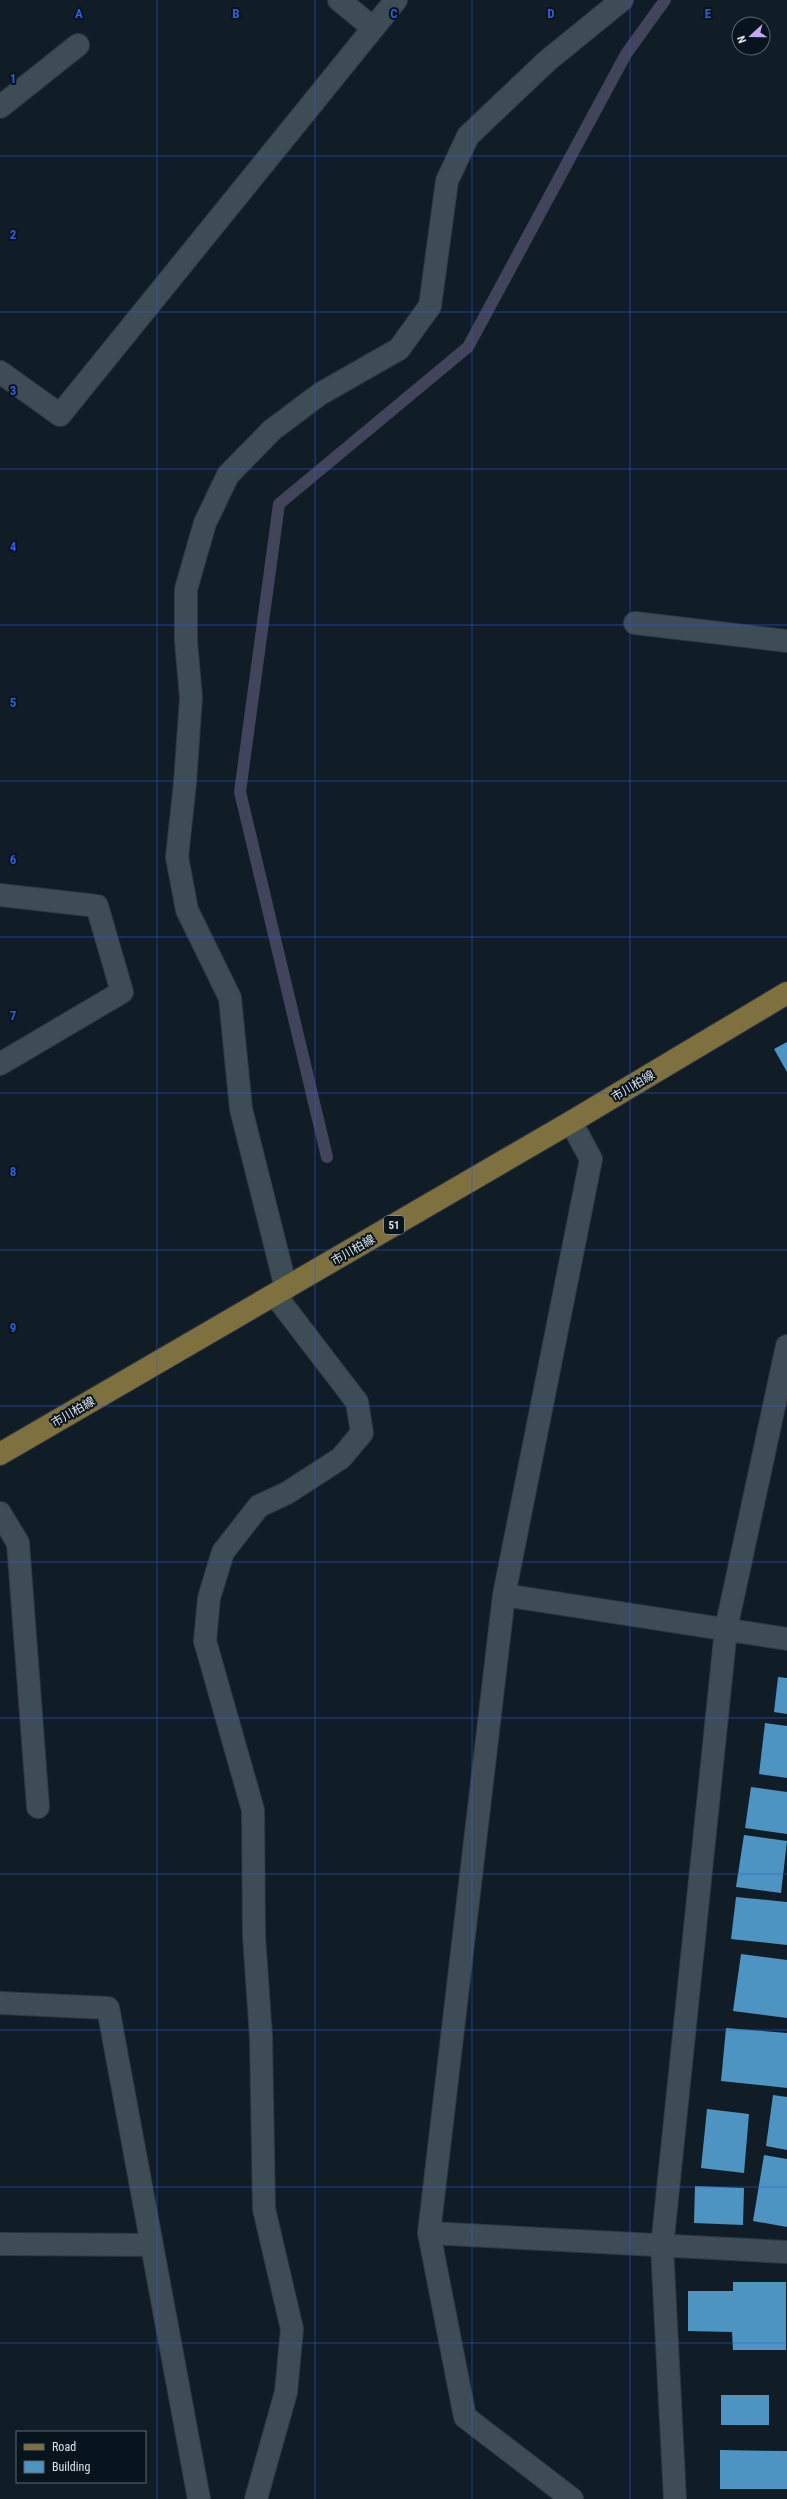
<svg xmlns="http://www.w3.org/2000/svg" width="787" height="2499" font-family="'Roboto Condensed','Noto Sans JP',sans-serif">
<style>
.lines{fill:none;stroke-linecap:round;stroke-linejoin:round}
.stream{stroke:#42445c;stroke-width:12}
.building{fill:#4e94c3}
.minor-casing{stroke:#31373f;stroke-width:24}
.major-casing{stroke:#31373f;stroke-width:24}
.minor{stroke:#3e4c56;stroke-width:22}
.major{stroke:#7f713f;stroke-width:22}
.grid{fill:none;stroke:#305dda;stroke-width:1;stroke-opacity:0.55}
.labels{text-anchor:middle;dominant-baseline:central;stroke-width:4;stroke-linejoin:round;paint-order:stroke}
.shield{fill:#08141d;stroke:#9ca5ac;stroke-width:1}
.shield-label{font-size:11px;font-weight:bold;fill:#dbe3e9}
.street-label{font-size:12px;fill:#dbe3e9;stroke:#08141d}
.grid-label{font-size:13px;text-anchor:middle;font-weight:bold;fill:#305dda;stroke:#08141d;stroke-width:4;stroke-linejoin:round;paint-order:stroke}
</style>
<rect width="100%" height="100%" fill="#111d26"/>
<g class="lines">
<path class="stream" d="M327,1157L240,792L279,504L468,347L626,54L665,0"/>
</g>
<path class="building" d="M787,1042V1072L774,1049Z
M778,1677L787,1678V1714L774,1712Z
M765,1723L787,1726V1778L759,1774Z
M751,1787L787,1792V1834L745,1828Z
M744,1835L787,1841L781,1893L736,1887Z
M736,1897L787,1902V1945L731,1939Z
M741,1954L787,1960V2018L733,2011Z
M726,2028L787,2033V2088L721,2081Z
M773,2095L787,2097V2150L766,2146Z
M707,2109L749,2114L744,2173L701,2168Z
M764,2155L787,2159V2227L753,2221Z
M695,2186L744,2188L743,2225L694,2223Z
M733,2282H786V2350H733L732,2332L688,2331V2291H733Z
M721,2395H769V2425H721Z
M720,2450L787,2451V2489H720Z"/>
<g class="lines">
<defs>
<path id="minor" d="M339,0L372,27
M0,107L78,45
M0,372L60,415L396,0
M635,623L787,641
M0,895L97,906L122,992L0,1064
M571,1122L591,1159L504,1595L429,2233L465,2417L572,2499
M286,1288L241,1109L230,998L187,910L177,857L185,783L191,698L186,641V589L205,523L228,475L272,430L320,394L399,349L430,306L447,181L468,136L547,61L622,0
M0,1513L18,1543L38,1807
M504,1595L787,1639
M0,2003L108,2008L199,2499
M429,2233L787,2252
M0,2244L152,2245
M256,2499L286,2392L292,2329L264,2209L261,2037L254,1936L253,1810L205,1641L209,1598L223,1552L259,1506L287,1493L341,1458L362,1433L357,1402L275,1295
M675,2499L662,2247L726,1629L787,1346"/>
<path id="major" d="M0,1454L571,1122L787,993"/>
</defs>
<use href="#minor" class="minor-casing"/>
<use href="#major" class="major-casing"/>
<use href="#minor" class="minor"/>
<use href="#major" class="major"/>
</g>
<path class="grid" d="M157,0V2499M315,0V2499M472,0V2499M630,0V2499M0,156H787M0,312H787M0,469H787M0,625H787M0,781H787M0,937H787M0,1093H787M0,1250H787M0,1406H787M0,1562H787M0,1718H787M0,1874H787M0,2030H787M0,2187H787M0,2343H787"/>
<g class="labels">
<rect class="shield" x="384" y="1216" width="20" height="18" rx="3"/>
<g class="shield-label">
<text x="394" y="1225">51</text>
</g>
<g class="street-label">
<text transform="translate(633 1086) rotate(-31)">市川柏線</text>
<text transform="translate(353 1250) rotate(-30)">市川柏線</text>
<text transform="translate(73 1412) rotate(-30)">市川柏線</text>
</g>
</g>
<g class="grid-label">
<text x="79" y="18">A</text>
<text x="236" y="18">B</text>
<text x="394" y="18">C</text>
<text x="551" y="18">D</text>
<text x="708" y="18">E</text>
<text x="13" y="83">1</text>
<text x="13" y="239">2</text>
<text x="13" y="395">3</text>
<text x="13" y="551">4</text>
<text x="13" y="707">5</text>
<text x="13" y="864">6</text>
<text x="13" y="1020">7</text>
<text x="13" y="1176">8</text>
<text x="13" y="1332">9</text>
</g>
<rect x="16" y="2431" width="130" height="52" fill="#08141d" stroke="#5c676f"/>
<rect x="24" y="2444" width="20" height="6" fill="#7f713f" stroke="#5c676f"/>
<text x="52" y="2451" font-size="12" fill="#dbe3e9">Road</text>
<rect x="24" y="2461" width="20" height="12" fill="#4e94c3" stroke="#5c676f"/>
<text x="52" y="2471" font-size="12" fill="#dbe3e9">Building</text>
<g transform="translate(751 36) rotate(249)"><circle r="19" fill="#08141d" stroke="#5c676f"/>
<path d="M0-3L7 15L0 10L-7 15Z" fill="#c5a7f1"/>
<text y="-6" font-size="11" font-weight="bold" text-anchor="middle" fill="#dbe3e9">N</text>
</g>
</svg>
